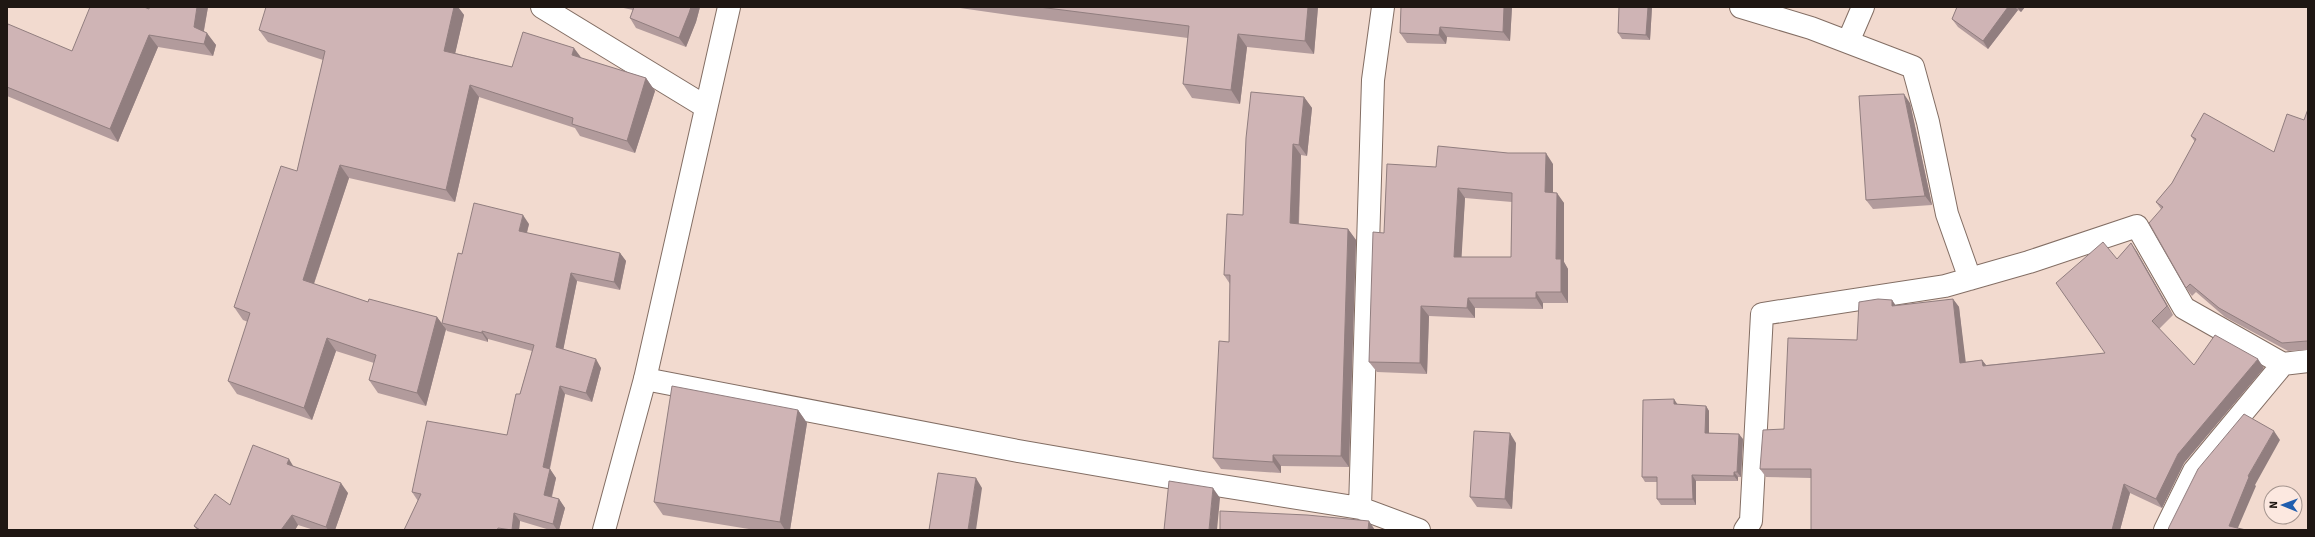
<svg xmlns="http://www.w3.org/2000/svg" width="2315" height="537" font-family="Signika,sans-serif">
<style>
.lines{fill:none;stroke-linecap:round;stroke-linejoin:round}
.minor-casing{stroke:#836e64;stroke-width:24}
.secondary-casing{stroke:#836e64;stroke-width:24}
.minor{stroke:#fff;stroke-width:22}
.secondary{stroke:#fff;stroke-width:22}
.wall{fill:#b29b9c;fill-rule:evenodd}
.shaded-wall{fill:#917e7f}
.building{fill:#cfb4b5;stroke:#917e7f;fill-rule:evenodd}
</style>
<rect width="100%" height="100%" fill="#f2dacf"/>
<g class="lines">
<defs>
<path id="minor" d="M542,7L706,107
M1741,7L1811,28L1913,67L1928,122L1947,214L1970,279
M1848,42L1863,7
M645,379L1018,451L1197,482L1360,508L1419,530
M1360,508L1373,80L1383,7
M1745,530L1751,521L1762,314L1945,286L2029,262L2137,226L2184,308L2283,364L2308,361
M2165,530L2194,471L2283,364"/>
<path id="secondary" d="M604,530L645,379L729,7"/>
</defs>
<use href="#minor" class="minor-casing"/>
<use href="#secondary" class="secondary-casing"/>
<use href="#minor" class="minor"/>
<use href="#secondary" class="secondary"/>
</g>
<path class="wall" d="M149,7H208L204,31L216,45L213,56L158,47L118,142L7,96V28L72,51L149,9Z
M454,7H458L464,15L455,53L512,67L581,58L646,78L655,91L635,153L580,136L575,128L479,97L455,202L349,178L314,284L368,302L437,317L446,329L426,406L378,393L369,380L374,363L336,351L312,420L237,394L228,381L248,322L243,320L234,307L297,171L323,60L268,42L259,30Z
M619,7H700L696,22L686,47L636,28L630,18L633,10Z
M953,7H1318L1314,54L1247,47L1240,104L1192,98L1183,84L1188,38L1009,15Z
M1401,7H1512L1510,41L1447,37L1446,44L1407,43L1400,33Z
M1619,7H1652L1650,40L1622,39L1618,33Z
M1957,7H2025L2021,12L2018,10L1988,49L1958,27L1952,19Z
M1304,97L1312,108L1307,156L1301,155L1299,224L1348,229L1356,240L1349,467L1281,466V473L1221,469L1213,458L1229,342L1230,284L1224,275L1243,215Z
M1910,103L1932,205L1873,209L1866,200Z
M2308,109V350L2288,351L2225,317L2196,292L2192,296L2186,288L2161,209L2156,202L2172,183L2195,142L2191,136L2274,152L2304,120Z
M1553,164V192L1564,203V262L1568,269V303H1543V309L1475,308V318L1429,316L1427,374L1377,372L1369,362L1384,233L1436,167ZM1465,198L1512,202L1511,257H1461Z
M529,224L527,233L620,253L626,261L620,290L577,281L563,350L601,368L592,402L565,394L550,469L556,478L552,497L559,499L565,508L559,530H550L520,521L519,530H404L418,501L412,492L507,435L520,394L532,351L488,339V342L447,331L442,323L462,254Z
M2131,243L2137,252L2173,315L2159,329L2194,365L2264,368L2184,463L2162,508L2130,493L2120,530H1811V478L1766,477L1760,469L1857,340L1892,300L1896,306L1953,299L1959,307L1965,362L1982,360L1986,365L2105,353L2117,259Z
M1678,405L1706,406L1709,411V433L1743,439L1741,477H1738V481H1696V505H1661L1657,499V482H1645L1642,477Z
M798,410L807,423L790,530H755L663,515L654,502Z
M1516,443L1512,509L1477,507L1470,497Z
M294,467L348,493L335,530H314L298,525L295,530H197L194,526Z"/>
<path class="shaded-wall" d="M197,7H208L202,40L194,27Z
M454,7H458L464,15L453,63L444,51Z
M691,7H700L696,22L686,47L679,38Z
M1308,7H1318L1314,54L1305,41Z
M1504,7H1512L1510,41L1503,32Z
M1648,7H1652L1650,40L1646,35Z
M2008,7H2015L2018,10L1988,49L1983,41Z
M2017,7H2025L2021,12Z
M1440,27L1447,37L1446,44L1439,35Z
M207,33L216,45L213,56L204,44Z
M1238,34L1247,47L1240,104L1231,90Z
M149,35L158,47L118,142L110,129Z
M574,48L583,60L572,55Z
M646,78L655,91L635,153L627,141Z
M470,85L479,97L455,202L446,190Z
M1904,94L1910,103L1932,205L1925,196Z
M1304,97L1312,108L1307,156L1299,145Z
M1293,144L1301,155L1298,234L1290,223Z
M1546,153L1553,164V203L1545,192Z
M340,165L349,178L311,292L303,280Z
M1458,188L1465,198L1461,267L1454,257Z
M1557,193L1564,203V262L1568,269V303L1561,292L1556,259Z
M523,215L529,224L525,239L519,231Z
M1348,229L1356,240L1349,467L1341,456Z
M2131,243L2137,252L2173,315L2167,306Z
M620,253L626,261L620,290L614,282Z
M571,273L577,281L562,356L556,347Z
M1536,292L1543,303V309L1536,298Z
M1468,298L1475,308V318L1467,308Z
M1953,299L1959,307L1967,372L1960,363Z
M1892,300L1898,309L1892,306Z
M1421,306L1429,316L1427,374L1420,363Z
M437,317L446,329L426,406L417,393Z
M482,331L488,339V342L482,333Z
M327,338L336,351L312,420L304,408Z
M596,359L601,368L592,402L586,393Z
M2258,359L2264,368L2184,463L2162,508L2156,499L2178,454Z
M1982,360L1989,369L1983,366Z
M560,386L565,394L548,476L543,467Z
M1674,399L1678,405L1674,404Z
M1706,406L1709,411V438L1705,433Z
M798,410L807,423L790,530H785L780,522Z
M2274,431L2280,440L2255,485L2256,486L2237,530L2229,526L2248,476Z
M1510,433L1516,443L1512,509L1505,499Z
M1739,434L1743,439L1741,477L1737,472Z
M1273,455L1281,466V473L1273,462Z
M289,459L295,469L287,464Z
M550,469L556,478L550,503L544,495Z
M1734,472L1738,477V481L1734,476Z
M1692,475L1696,481V505L1693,499Z
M976,478L982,488L976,530H968Z
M341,483L348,493L335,530H328L326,527Z
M2124,484L2130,493L2120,530H2112Z
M1213,488L1220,498L1217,530H1209Z
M559,499L565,508L559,530H557L553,524Z
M514,513L520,521L519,530H512Z
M292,515L298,525L295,530H281Z
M1369,521L1375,530H1368Z"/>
<path class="building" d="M90,7H144L149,9V7H197L194,27L207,33L204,44L149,35L110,129L7,87V28L8,24L72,51Z
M266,7H454L444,51L512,67L523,32L574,48L572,55L646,78L627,141L572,124L573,118L470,85L446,190L340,165L303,280L368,302L369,299L437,317L417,393L369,380L376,355L327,338L304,408L228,381L250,313L234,307L281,166L297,171L325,51L259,30Z
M634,7H691L689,13L679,38L630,18Z
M1039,7H1308L1305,41L1238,34L1231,90L1183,84L1189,26Z
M1401,7H1504L1503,32L1440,27L1439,35L1400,33Z
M1619,7H1648L1646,35L1618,33Z
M1957,7H2008L1983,41L1952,19Z
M1251,92L1304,97L1299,145L1293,144L1290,223L1348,229L1341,456L1273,455V462L1213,458L1219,341L1229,342L1230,275H1224L1227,214L1243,215L1246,138Z
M1904,94L1925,196L1866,200L1859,96Z
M2308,109V342L2307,341L2282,343L2219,308L2190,284L2186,288L2149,223L2163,207L2156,202L2172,183L2196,139L2191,136L2204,113L2274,152L2287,114L2304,120Z
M1438,146L1508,153H1546L1545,192L1557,193L1556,259H1561V292H1536V298H1468L1467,308L1421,306L1420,363L1369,362L1373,232L1384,233L1387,164L1436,167ZM1458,188L1512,193L1511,257H1454Z
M474,203L523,215L519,231L620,253L614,282L571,273L556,347L596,359L586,393L560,386L543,467L550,469L544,495L559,499L553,524L514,513L512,530L498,528L497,530H404L421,494L412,492L427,421L507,435L516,394H520L534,345L482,331V333L442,323L458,253L462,254Z
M2103,242L2117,259L2131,243L2167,306L2152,321L2194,365L2215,335L2258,359L2178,454L2156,499L2124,484L2112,530H1811V469H1760L1763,430L1784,429L1788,338L1857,340L1859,302L1878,299L1892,300V306L1953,299L1960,363L1982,360L1983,366L2105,353L2056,283Z
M672,386L798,410L780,522L654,502Z
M1674,399V404L1706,406L1705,433L1739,434L1737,472H1734V476L1692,475L1693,499H1657V477H1642L1643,400Z
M2244,414L2274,431L2248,476L2249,477L2229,526L2246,530H2168L2169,527L2198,469Z
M1474,431L1510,433L1505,499L1470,497Z
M253,445L289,459L287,464L341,483L326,527L292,515L281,530H200L194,526L215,494L230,505Z
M938,473L976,478L968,530H929Z
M1169,481L1213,488L1209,530H1164Z
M1220,511L1307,515L1369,521L1368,530H1220Z"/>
<rect width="2315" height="537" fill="none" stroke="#1f1713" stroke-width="16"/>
<g transform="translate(2283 505) rotate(271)"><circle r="19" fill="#fce8e0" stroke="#a4948e"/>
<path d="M0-3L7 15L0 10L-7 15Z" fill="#1f5dae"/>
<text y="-6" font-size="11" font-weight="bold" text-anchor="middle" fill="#1f1713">N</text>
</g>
</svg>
